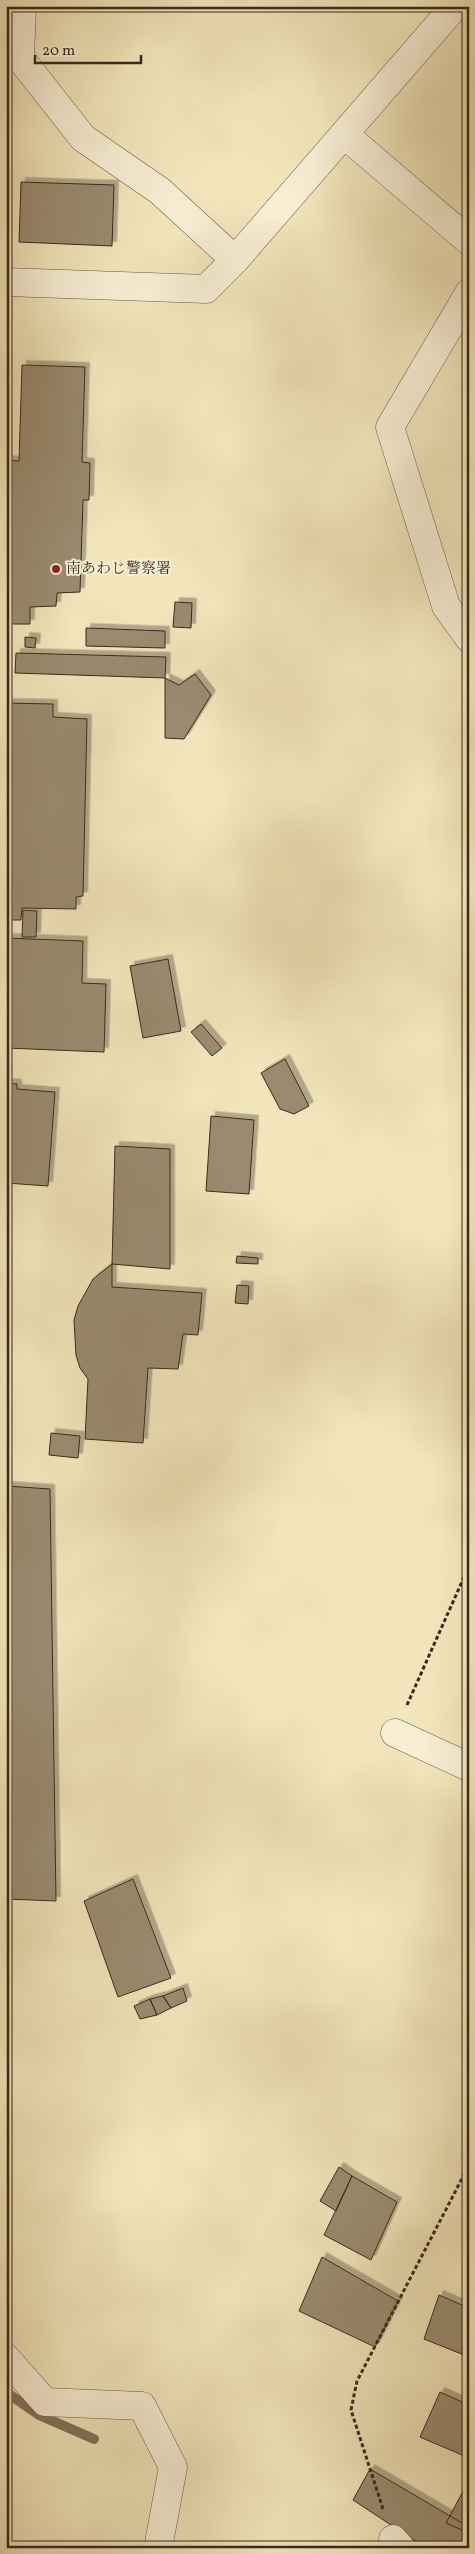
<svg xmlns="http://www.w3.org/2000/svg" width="475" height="2554" font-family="Vollkorn,'Noto Serif JP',serif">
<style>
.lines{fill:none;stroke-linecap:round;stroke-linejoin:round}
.stream{stroke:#83735b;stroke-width:10}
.building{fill:#9a8b6f;stroke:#3a291c;filter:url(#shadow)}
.minor-casing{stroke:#685844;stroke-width:29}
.tertiary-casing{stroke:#685844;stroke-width:29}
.path{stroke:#3a291c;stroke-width:3;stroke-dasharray:4 2.5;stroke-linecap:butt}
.minor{stroke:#f7eed3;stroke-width:28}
.tertiary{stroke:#f7eed3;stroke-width:28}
.poi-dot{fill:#8f2418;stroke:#f7eed3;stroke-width:2}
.labels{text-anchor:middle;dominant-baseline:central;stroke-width:4;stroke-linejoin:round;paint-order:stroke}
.poi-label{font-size:15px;fill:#3a291c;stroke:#f7eed3;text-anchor:start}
</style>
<defs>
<filter id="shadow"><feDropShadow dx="4.5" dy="-4.5" stdDeviation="0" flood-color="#0004"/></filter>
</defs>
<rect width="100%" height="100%" fill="#f2e5bb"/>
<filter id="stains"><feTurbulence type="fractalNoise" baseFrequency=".004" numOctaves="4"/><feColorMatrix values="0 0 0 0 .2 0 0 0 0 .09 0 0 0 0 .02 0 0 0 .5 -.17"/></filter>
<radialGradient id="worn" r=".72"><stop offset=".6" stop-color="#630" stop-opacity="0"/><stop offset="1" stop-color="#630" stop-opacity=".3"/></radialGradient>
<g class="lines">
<path class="stream" d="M6,2392L39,2415L94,2439"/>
</g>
<path class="building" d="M21,182L114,185L112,246L19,242Z
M22,365L85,367L82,462L90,463L89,500H83L80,592L57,593L56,606L30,607V624H11L12,593H6V460L19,461Z
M175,602L192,603L191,628L173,627Z
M86,628L165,631V648L86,646Z
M25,637L36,638L35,648L25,647Z
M16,653L166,657L165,678L15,673Z
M195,674L211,695L184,739L165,738V678L179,685Z
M6,703L53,704V717L87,719L83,896L76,897V909L22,908L21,920H6Z
M23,910L37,911L36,937H22Z
M6,938L83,941L82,983L106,984L104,1052L6,1048Z
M168,959L181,1031L143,1038L130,966Z
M201,1024L222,1048L212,1056L191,1032Z
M285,1059L309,1106L294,1114L280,1109L261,1073Z
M6,1083L17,1084V1089L55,1092L48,1186L6,1183Z
M211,1116L254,1120L249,1194L206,1191Z
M115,1146L170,1149V1269L112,1264Z
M237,1256L258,1258V1264L236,1263Z
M112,1264V1287L202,1293L198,1335L183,1334L178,1369L148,1368L143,1443L85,1439L88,1379L80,1368L76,1355L74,1320L78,1306L93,1279Z
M237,1285L249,1286L248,1304L235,1303Z
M51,1433L80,1436L78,1458L49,1455Z
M6,1486L50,1489L56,1901L6,1899Z
M133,1879L171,1978L118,1997L84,1901Z
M183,1988L187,2001L171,2008L163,1996Z
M163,1996L171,2008L157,2015L150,1999Z
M150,1999L157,2015L140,2019L134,2006Z
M339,2167L352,2176L336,2211L320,2201Z
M352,2176L397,2202L371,2260L324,2235Z
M322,2257L398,2301L375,2347L299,2311Z
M439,2295L469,2308V2357L424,2339Z
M440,2392L469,2405V2458L420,2437Z
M370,2469L469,2527V2544L466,2548H426L353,2500Z
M469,2480V2533L446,2523Z"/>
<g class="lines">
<defs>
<path id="minor" d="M22,6L20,58L83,138L160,191L235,260
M345,135L469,241
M469,293L390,427L446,606L469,638
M395,1733L469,1767
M6,2358L45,2402L142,2406L173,2467L158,2548
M393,2539L401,2548"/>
<path id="tertiary" d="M6,282L206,289L235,260L455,6"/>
</defs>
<use href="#minor" class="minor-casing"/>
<use href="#tertiary" class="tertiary-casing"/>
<path class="path" d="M407,1705L469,1566
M383,2509L351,2410L357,2381L469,2165"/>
<use href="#minor" class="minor"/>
<use href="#tertiary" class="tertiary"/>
</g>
<circle class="poi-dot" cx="56" cy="569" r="5"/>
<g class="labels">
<g class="poi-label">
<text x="66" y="569">南あわじ警察署</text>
</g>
</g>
<rect width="475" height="2554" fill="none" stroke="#f2e5bb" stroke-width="25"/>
<rect x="8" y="8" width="460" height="2539" fill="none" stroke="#3a291c" stroke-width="2.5"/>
<rect x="12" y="12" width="450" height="2529" fill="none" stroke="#3a291c"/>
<path d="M35 55v8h106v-8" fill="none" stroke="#3a291c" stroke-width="2.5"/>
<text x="42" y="55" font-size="15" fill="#3a291c" stroke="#f7eed3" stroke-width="4" paint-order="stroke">20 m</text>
<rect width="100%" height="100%" filter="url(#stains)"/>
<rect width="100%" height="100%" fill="url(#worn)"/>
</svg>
